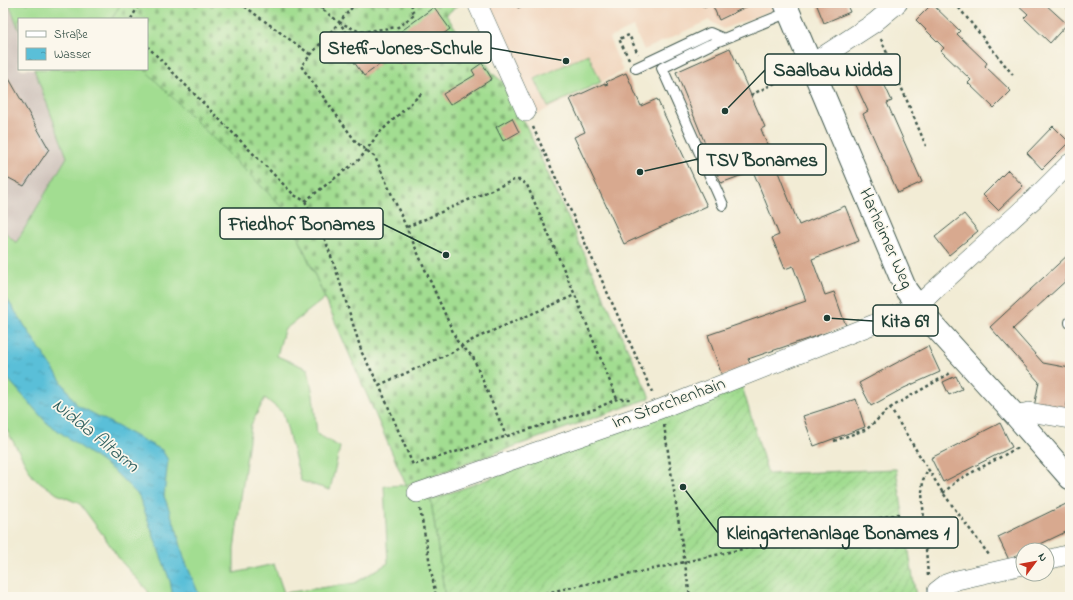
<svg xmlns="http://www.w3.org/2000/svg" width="1073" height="600" font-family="'Indie Flower',sans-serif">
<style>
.built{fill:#f1d5bd}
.industrial{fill:#cec1ba}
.grass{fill:#a2dd91;stroke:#608d62}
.cemetery{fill:url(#cemetery-stones);stroke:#608d62}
.garden{fill:url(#garden-furrows);stroke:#608d62}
.water{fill:url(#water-ripples);stroke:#3c7e86}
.building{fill:#d8a98f}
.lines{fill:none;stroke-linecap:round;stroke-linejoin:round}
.service-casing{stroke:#3f574c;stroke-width:12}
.minor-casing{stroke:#3f574c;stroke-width:20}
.tertiary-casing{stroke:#3f574c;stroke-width:24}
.path{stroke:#3f574c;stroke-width:2.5;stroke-dasharray:3 3;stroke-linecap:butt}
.service{stroke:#fff;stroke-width:10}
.minor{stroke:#fff;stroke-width:19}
.tertiary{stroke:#fff;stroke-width:22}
.labels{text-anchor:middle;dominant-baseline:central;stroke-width:3.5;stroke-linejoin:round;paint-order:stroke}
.street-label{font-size:18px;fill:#1f3d34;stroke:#fbf7ec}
.water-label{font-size:19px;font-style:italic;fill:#2e5e5d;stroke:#fbf7ec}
.leader{fill:none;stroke:#1f3d34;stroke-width:1.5}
.callout-dot{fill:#1f3d34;stroke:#fbf7ec;stroke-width:1.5}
.callout{fill:#fbf7ec;stroke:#1f3d34;stroke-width:1.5}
.callout-label{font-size:19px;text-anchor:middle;font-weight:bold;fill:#1f3d34}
</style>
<defs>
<pattern id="cemetery-stones" width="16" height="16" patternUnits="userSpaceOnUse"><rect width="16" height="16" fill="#a2dd91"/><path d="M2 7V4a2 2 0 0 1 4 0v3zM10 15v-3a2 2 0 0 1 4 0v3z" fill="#83b477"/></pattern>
<pattern id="garden-furrows" width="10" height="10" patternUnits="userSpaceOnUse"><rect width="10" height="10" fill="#a2dd91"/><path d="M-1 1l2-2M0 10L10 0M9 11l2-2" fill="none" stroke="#83b477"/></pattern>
<pattern id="water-ripples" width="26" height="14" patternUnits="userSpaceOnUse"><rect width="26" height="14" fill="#5abfd8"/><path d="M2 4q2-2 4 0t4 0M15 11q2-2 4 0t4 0" fill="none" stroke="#4a9cb0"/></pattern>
</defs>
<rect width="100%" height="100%" fill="#fbf7ec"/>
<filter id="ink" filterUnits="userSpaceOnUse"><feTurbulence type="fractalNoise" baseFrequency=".025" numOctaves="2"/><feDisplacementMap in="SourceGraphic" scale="8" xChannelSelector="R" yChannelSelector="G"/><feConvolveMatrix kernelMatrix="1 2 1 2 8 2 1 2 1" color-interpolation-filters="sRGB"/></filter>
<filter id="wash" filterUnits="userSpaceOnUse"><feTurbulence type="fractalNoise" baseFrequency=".012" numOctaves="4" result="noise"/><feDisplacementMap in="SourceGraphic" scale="16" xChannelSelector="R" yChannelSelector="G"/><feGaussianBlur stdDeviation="0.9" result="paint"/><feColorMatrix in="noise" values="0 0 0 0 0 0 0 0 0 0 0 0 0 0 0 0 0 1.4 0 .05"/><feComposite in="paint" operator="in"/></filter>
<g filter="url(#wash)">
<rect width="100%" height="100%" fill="#f2ecd5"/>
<path class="built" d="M486,3H770L773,10L723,29L709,20L644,50L633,27L609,38L623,71L538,114Z"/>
<path class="industrial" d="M3,3H9L19,30V69H34L67,157L16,243L3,230Z"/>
<path class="grass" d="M9,3H121L112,19H19V30Z
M588,54L601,82L548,107L535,79Z
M34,69H144L288,213L325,298L284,330L277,356L308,369L313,395L317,434L340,447L330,490L301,481L283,413L265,398L251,425L234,549V573L274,564L284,593L355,583L388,563L384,486L406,485L431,500L445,597H149L148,591L120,560L103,535L80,504L57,494L33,477L5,427L3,426V230L16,243L67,157Z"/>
<path class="cemetery" d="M121,3H460L446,15L467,45L478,50L493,74L508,86L650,398L406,485L288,213L144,69H147V19H112Z"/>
<path class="garden" d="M742,386L768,474L896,469L916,597H445L431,500Z"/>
<path class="water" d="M3,293L77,405L162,450L168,460L164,496L177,531L184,558L200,597H173L170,581L139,496L114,471L46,422L9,380L3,370Z"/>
<g id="blocks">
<path class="building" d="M515,3H528L518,8Z
M701,3H746L748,6L719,20L712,4L704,8Z
M816,3H846L850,12L824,23Z
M1016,3H1044L1067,24L1050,43L1024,18L1028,14Z
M932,4L960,31L957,34L987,63L985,66L1011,91L994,108L968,83L971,80L941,51L944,48L916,20Z
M434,7L450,29L401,65L385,43Z
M359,37L379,65L364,76L344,48Z
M730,48L765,127L761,129L799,225L845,206L859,241L812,259L825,295L834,292L846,326L748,359L751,366L722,376L708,335L806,301L793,266L785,269L772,238L779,235L753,171L721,183L676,72Z
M873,60L892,101L887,103L922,182L898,193L863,114L868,111L849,70Z
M482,63L492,79L450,105L443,94L475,75L472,70Z
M3,68L49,149L24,186L3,175Z
M626,73L641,106L657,99L707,206L624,244L574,137L585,132L570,99L605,83V85L608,84L606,82Z
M512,118L519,132L503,141L496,127Z
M1053,126L1069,142L1042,169L1027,153Z
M1008,170L1023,186L998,210L983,195Z
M964,214L978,231L949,255L935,237Z
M1070,253V277L1013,329L1043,363L1070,368V389L1065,413L1034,407L1039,382L990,327Z
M928,346L940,372L904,388L871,406L859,383Z
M956,376L962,389L949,395L943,382Z
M856,399L865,427L814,446L803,416Z
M1000,423L1012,447L943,482L931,458Z
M1066,504L1070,512V530L1028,550H1023V552L1009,560L998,537Z"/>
</g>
</g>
<g filter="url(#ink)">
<use href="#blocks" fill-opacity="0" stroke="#3f574c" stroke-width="1"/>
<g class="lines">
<defs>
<path id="service" d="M636,68L710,33L724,39
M723,205L662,68L709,45L789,12
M1070,322V323"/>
<path id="minor" d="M477,3L526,112
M811,64L874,23L898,3
M1015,415L1029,412L1070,419
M417,493L660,409L897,315L917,306L1035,198L1070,163
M1047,560L1070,554
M937,597V591L946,584L957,580L1023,565"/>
<path id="tertiary" d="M785,3L906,290L926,317L1015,415L1070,478"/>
</defs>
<use href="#service" class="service-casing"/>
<use href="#minor" class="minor-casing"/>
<use href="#tertiary" class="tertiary-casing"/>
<path class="path" d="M240,3L311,55
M314,3L339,22L349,36
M356,3L301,66L356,142L375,157L457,341L473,357L506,436
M955,3L1013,75
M1063,3L1070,11
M322,9L327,3
M131,19L140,3
M339,22L360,32L398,27L414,15L411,3
M881,39L926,146
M147,46L294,195L305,201L326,242L338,276L362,353L379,385L413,465L595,409L617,399H632
M629,59L619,39L629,35L638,54
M751,95L795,73
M533,127L653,394
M305,201L360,159L378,134L423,92
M407,227L514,180H520L527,185L575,295L617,399
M379,385L451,353L474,339L575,295
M890,408L952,372
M664,425L690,597
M834,441L867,429L890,408L943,493L989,555
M943,493L958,480L1019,447
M420,509L436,597
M928,576L922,493L923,480L928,469
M528,597L899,514"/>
<use href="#service" class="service"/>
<use href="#minor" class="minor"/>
<use href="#tertiary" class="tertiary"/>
</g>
</g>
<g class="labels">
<g class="street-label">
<text transform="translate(885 239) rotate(66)">Harheimer Weg</text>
<text transform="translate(669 404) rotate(-20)">Im Storchenhain</text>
</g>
<g class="water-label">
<text transform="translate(95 436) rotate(39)">Nidda Altarm</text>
</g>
</g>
<path class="leader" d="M566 61L491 48M725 111L765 70M640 172L698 159M446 255L383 224M827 318L873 321M683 487L718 533"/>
<g class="callout-dot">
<circle cx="566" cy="61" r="4"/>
<circle cx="725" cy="111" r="4"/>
<circle cx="640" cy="172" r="4"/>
<circle cx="446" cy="255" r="4"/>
<circle cx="827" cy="318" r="4"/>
<circle cx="683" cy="487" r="4"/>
</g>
<g class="callout">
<rect x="320" y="32" width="171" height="31" rx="4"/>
<rect x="765" y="54" width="135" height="31" rx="4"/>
<rect x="698" y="144" width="128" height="31" rx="4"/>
<rect x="220" y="208" width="163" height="31" rx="4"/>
<rect x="873" y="305" width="65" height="31" rx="4"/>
<rect x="718" y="517" width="240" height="31" rx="4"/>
</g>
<g class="callout-label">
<text x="405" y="54">Steffi-Jones-Schule</text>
<text x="833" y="76">Saalbau Nidda</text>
<text x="762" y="166">TSV Bonames</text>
<text x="302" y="230">Friedhof Bonames</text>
<text x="905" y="327">Kita 69</text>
<text x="838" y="539">Kleingartenanlage Bonames 1</text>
</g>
<rect width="1073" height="600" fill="none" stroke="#fbf7ec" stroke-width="16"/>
<rect x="18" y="18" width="130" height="52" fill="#fbf7ec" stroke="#a3ada2"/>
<rect x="26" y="31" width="20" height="6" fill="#ffffff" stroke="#a3ada2"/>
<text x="54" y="38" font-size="12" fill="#1f3d34">Straße</text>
<rect x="26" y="48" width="20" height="12" fill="url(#water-ripples)" stroke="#a3ada2"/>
<text x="54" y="58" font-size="12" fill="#1f3d34">Wasser</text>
<g transform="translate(1035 562) rotate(58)"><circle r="19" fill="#fbf7ec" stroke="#a3ada2"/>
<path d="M0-3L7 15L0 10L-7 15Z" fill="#c8321e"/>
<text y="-6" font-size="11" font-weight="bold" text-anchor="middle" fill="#1f3d34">N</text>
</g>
</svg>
